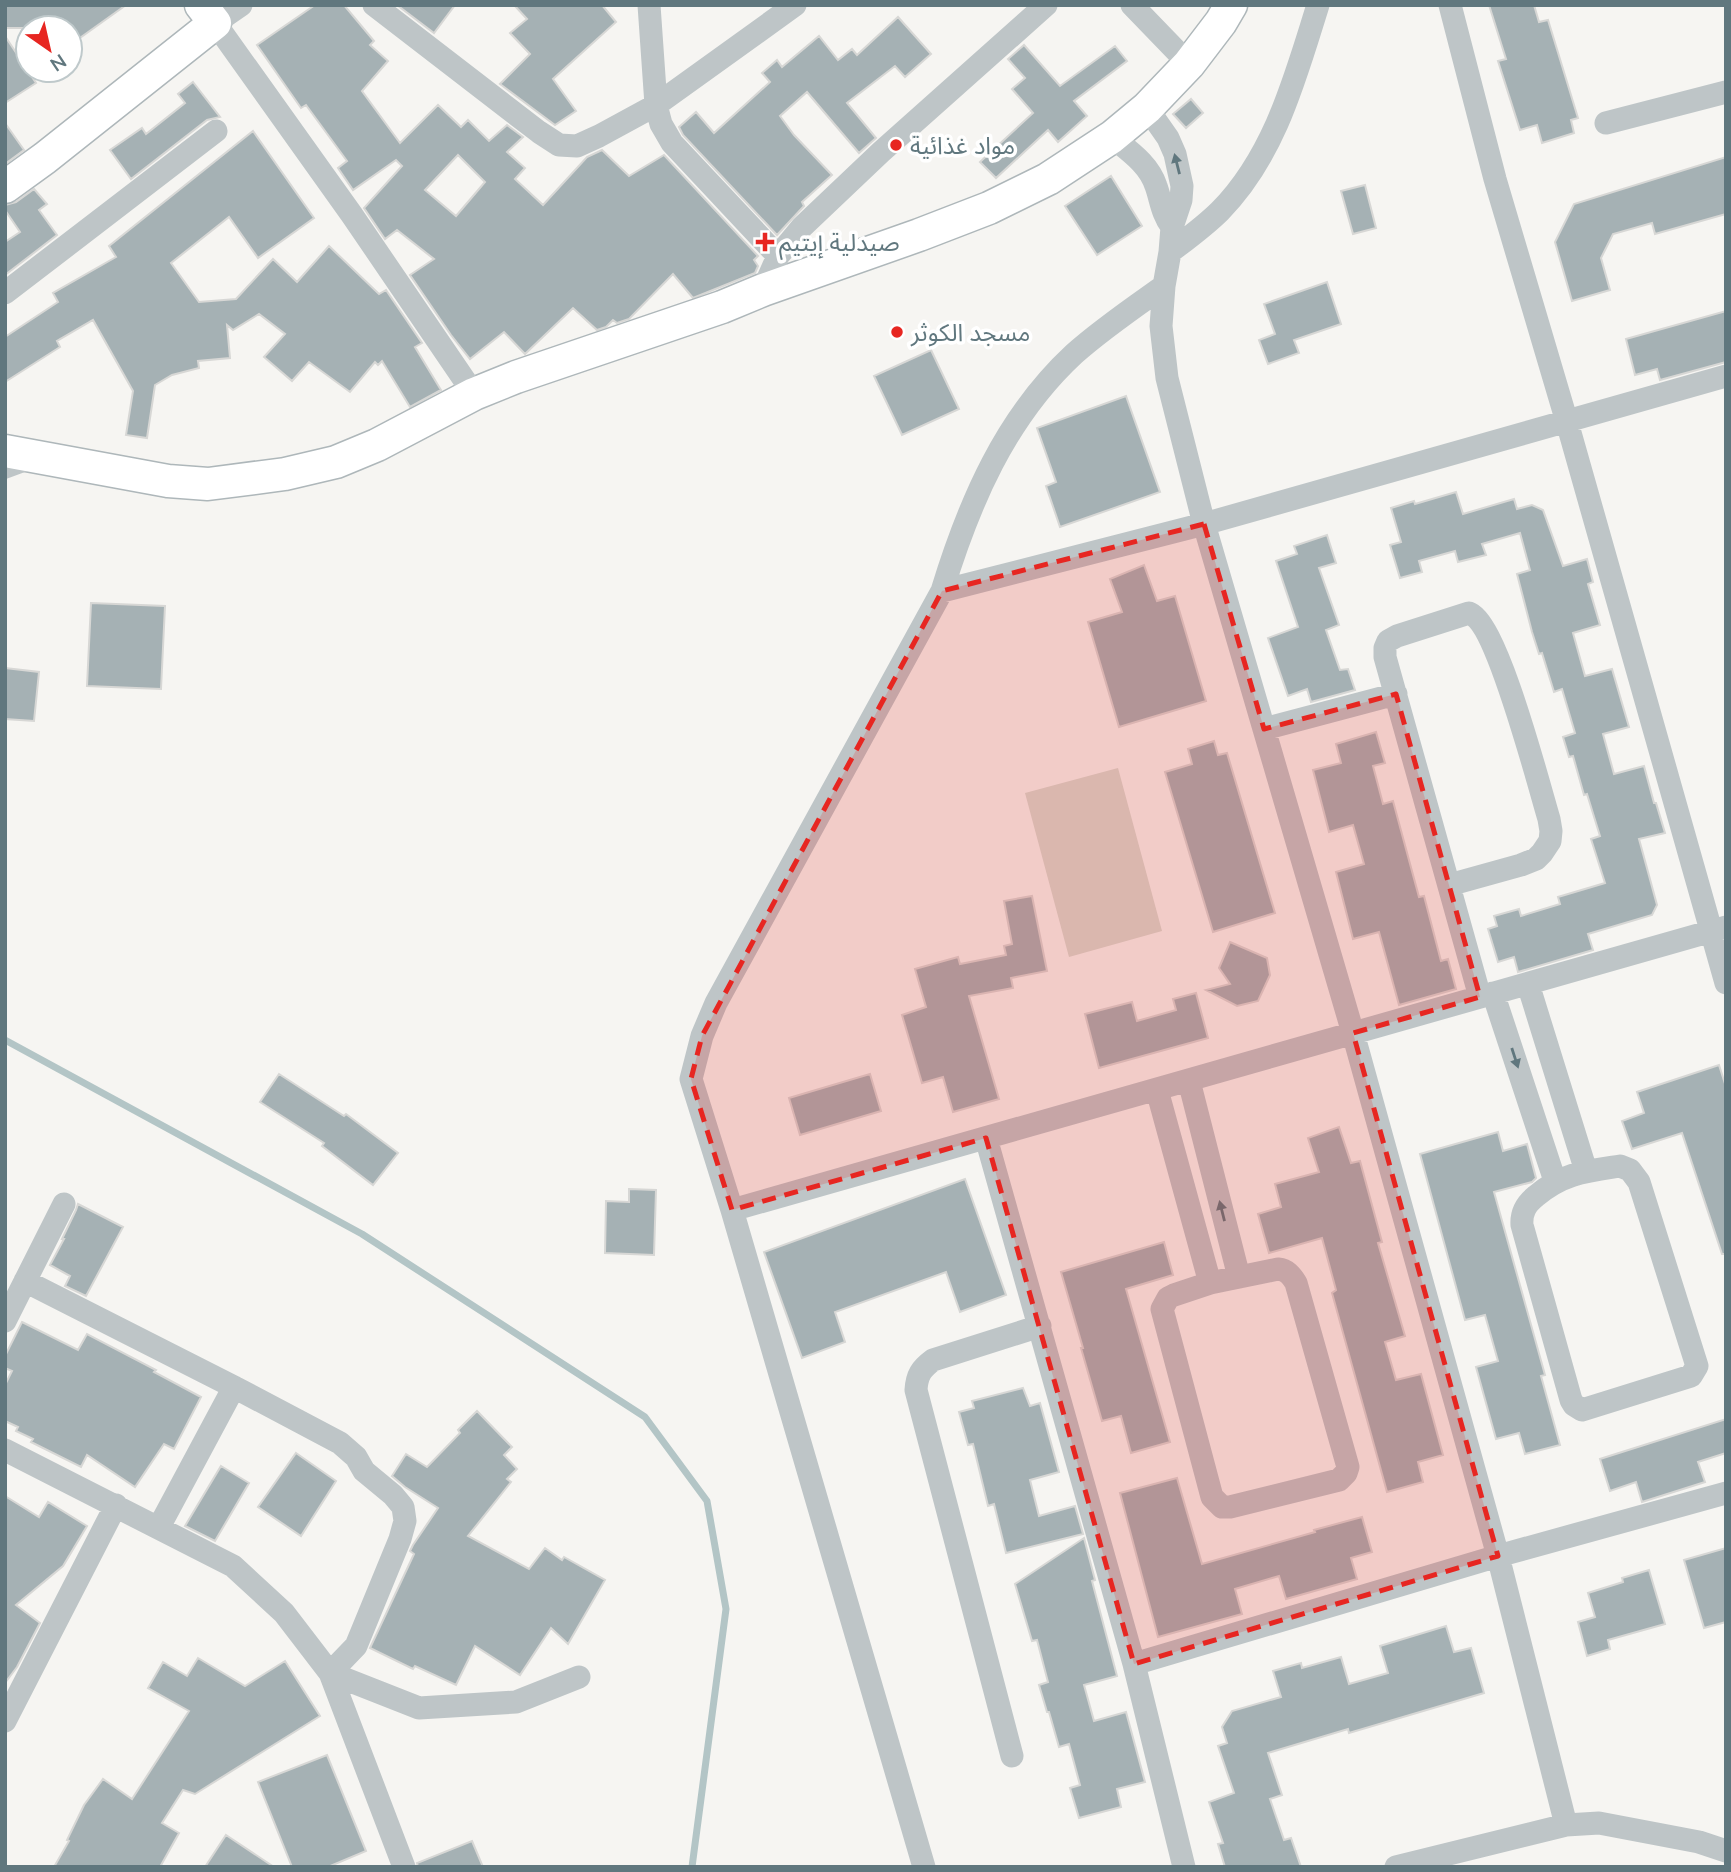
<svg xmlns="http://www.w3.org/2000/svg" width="1731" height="1872" font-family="Mulish,'Noto Sans Arabic',sans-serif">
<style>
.green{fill:#d7dbd1}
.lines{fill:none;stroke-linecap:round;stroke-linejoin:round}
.stream{stroke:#b3c5c6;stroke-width:7}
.building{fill:#a5b1b4;stroke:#d7d7d5;stroke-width:2;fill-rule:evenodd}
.secondary-casing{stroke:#aeb7ba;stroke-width:35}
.lane{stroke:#bec5c7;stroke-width:10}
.street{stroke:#bec5c7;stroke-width:23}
.secondary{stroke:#fff;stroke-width:32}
.oneway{fill:#60777e}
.marked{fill:#e72621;fill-opacity:0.2;stroke:#e72621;stroke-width:5;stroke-dasharray:14 9;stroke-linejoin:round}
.poi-dot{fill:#e72621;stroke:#fff;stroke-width:2.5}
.labels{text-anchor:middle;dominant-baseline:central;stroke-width:7;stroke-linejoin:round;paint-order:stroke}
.poi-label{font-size:24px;fill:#60777e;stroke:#fff;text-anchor:start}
</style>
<rect width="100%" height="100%" fill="#f6f5f2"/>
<path class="green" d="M1118,768L1162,931L1069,957L1025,793Z"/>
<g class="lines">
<path class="stream" d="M5,1040L362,1234L645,1417L707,1501L726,1609L692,1867"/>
</g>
<path class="building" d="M5,5H126L70,45V28H5Z
M315,5H344L374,41L370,45L388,61L362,91L400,143L438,105L461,127L468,120L489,141L507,125L523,137L507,152L525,168L515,179L543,205L587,157L602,150L629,176L664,155L758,256L754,260L758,266L755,273L693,298L673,274L629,319L617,323L613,320L606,327L597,330L573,308L525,354L504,332L470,359L451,335L410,275L434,259L397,230L385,239L364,208L402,166L396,160L353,190L338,168L347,161L306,105L301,108L257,45ZM458,155L485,182L456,216L425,190Z
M397,5H455L434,33Z
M514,5H602L616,22L553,79L576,111L555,125L500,84L530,54L510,33L527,19Z
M1489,5H1534L1539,22L1548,20L1578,118L1571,120L1574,133L1542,143L1537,125L1520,130L1498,61L1506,59Z
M898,17L931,54L905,77L895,66L847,103L876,138L859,153L807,92L780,116L794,135L832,175L802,202L804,206L777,235L683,135L679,127L696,112L714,133L770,82L762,73L777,60L782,67L819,36L838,60L852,49L857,55Z
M5,36L36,83L5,103Z
M1024,45L1060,86L1115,46L1127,61L1074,101L1087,116L1058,142L1048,130L996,178L980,162L1033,113L1012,89L1025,78L1008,59Z
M193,82L220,117L207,120L131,179L110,150L142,128L146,134L185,103L178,94Z
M1191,99L1203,113L1186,128L1173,114Z
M5,123L24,150L5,164Z
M253,131L314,218L258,258L229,217L171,263L199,302L236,299L273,259L297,282L329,246L379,294L386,290L422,343L415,347L441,390L410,407L382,361L378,365L375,362L350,392L309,362L292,381L264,357L285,334L259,314L233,330L227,325L230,358L198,361L199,368L172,375L155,385L147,438L126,435L133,391L93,320L57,341L60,347L5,382V337L58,302L53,293L116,257L109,246Z
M1726,157V214L1655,234L1652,223L1613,234L1601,258L1610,290L1572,301L1555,242L1574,204Z
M1111,176L1142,226L1097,255L1065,206Z
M1365,185L1376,228L1353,234L1341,191Z
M34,189L47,204L39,210L57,235L5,275V242L20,232L5,210V205L16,202Z
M1327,282L1341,324L1294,340L1299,353L1268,364L1259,340L1275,334L1264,304Z
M1726,311V362L1660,380L1657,369L1635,375L1626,339Z
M931,350L959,409L902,435L874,376Z
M1126,396L1160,492L1060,527L1046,486L1056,482L1037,428Z
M1456,492L1463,514L1514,499L1517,509L1532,505L1543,510L1563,566L1587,559L1593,582L1588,584L1600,625L1573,633L1585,676L1612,669L1629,727L1603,734L1614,774L1644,766L1654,803H1656L1665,833L1639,839L1657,905L1652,915L1588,934L1593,950L1518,972L1514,957L1498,962L1488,929L1497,926L1494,916L1519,909L1521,916L1560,904L1558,897L1605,883L1591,839L1600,836L1587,794L1584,795L1573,756L1569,757L1563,737L1575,733L1562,689L1554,692L1542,653L1539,654L1532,632L1517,574L1530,570L1520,533L1482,544L1486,555L1458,562L1455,551L1419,561L1422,572L1400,578L1390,545L1401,542L1391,508L1414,501L1415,504Z
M1327,535L1336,563L1319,568L1339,625L1326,630L1340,670L1348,669L1355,690L1311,702L1307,689L1288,696L1268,638L1298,627L1276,561L1297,554L1294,546Z
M1144,565L1157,601L1175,596L1206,701L1119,727L1088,622L1122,612L1110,579Z
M91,603L165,606L161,689L87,686Z
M5,668L39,672L34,721L5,719Z
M1376,732L1385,763L1373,766L1383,804L1393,801L1419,897L1424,896L1441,961L1448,959L1456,989L1399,1005L1379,932L1353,939L1336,872L1364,864L1353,825L1329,832L1313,770L1341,763L1336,744Z
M1214,741L1218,755L1227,753L1275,913L1213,932L1165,772L1192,764L1188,749Z
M1032,896L1047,971L1011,978L1013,988L969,996L999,1099L953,1112L943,1077L922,1083L902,1015L926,1007L915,969L958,957L960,964L1006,955L1004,946L1012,944L1004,901Z
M1230,942L1267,958L1270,975L1258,1001L1237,1006L1206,990L1230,984L1219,968Z
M1196,993L1208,1038L1099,1068L1085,1014L1132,1002L1137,1021L1176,1010L1173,999Z
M1719,1065L1726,1087V1254H1722L1682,1133L1632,1149L1622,1121L1644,1113L1637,1092Z
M279,1074L344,1116L346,1114L398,1153L373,1185L322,1146L324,1143L260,1102Z
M870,1074L881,1111L800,1135L789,1098Z
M1339,1127L1351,1163L1360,1161L1382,1242L1378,1243L1405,1336L1385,1342L1396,1380L1421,1374L1443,1455L1418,1462L1423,1482L1387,1492L1332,1293L1336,1290L1322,1238L1269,1253L1258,1214L1281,1207L1275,1184L1319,1172L1308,1138Z
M1498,1132L1503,1151L1527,1144L1536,1178L1532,1182L1494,1192L1545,1375L1541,1376L1560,1445L1525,1454L1519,1433L1496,1439L1476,1367L1498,1361L1485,1315L1465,1320L1420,1154Z
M965,1179L1006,1295L960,1312L946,1272L835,1312L845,1342L802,1358L764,1252Z
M629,1189L656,1190L654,1255L605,1253L606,1201L629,1202Z
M78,1204L123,1227L86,1296L65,1286L70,1276L50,1265L64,1239H62L76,1210Z
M1164,1242L1173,1275L1126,1289L1170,1442L1131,1453L1121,1416L1102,1421L1081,1348H1083L1061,1272Z
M22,1322L78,1350L87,1334L156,1370L154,1372L201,1397L174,1449L164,1444L135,1487L87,1455L81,1467L31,1442L33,1439L16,1431L18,1427L5,1421V1385L12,1371L5,1368V1356Z
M1023,1388L1030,1406L1040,1403L1059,1472L1030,1480L1039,1516L1075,1506L1083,1534L1006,1553L994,1504L988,1506L973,1444L968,1445L959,1412L974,1408L972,1401Z
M477,1411L512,1447L504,1455L517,1469L507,1479L511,1482L468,1536L529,1569L545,1548L562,1560L564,1557L605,1580L568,1644L551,1628L520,1675L475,1646L456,1685L415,1666L413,1669L370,1648L414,1554L410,1551L413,1545L438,1508L405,1487L392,1476L406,1454L427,1467L460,1433L458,1430Z
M1726,1419V1453L1698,1462L1705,1482L1642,1502L1636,1482L1610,1491L1600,1459Z
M296,1453L336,1481L301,1536L258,1507Z
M221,1466L249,1483L215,1541L185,1526Z
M1177,1478L1202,1564L1315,1532L1314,1530L1362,1517L1372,1552L1351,1558L1357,1579L1286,1599L1279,1576L1235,1589L1242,1614L1158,1637L1120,1493Z
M5,1496L39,1517L48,1502L87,1526L63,1566L16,1605L40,1623L17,1667L5,1683Z
M1084,1538L1095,1580L1092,1581L1117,1676L1084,1685L1094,1721L1126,1712L1145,1782L1117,1789L1121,1807L1079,1818L1070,1788L1080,1785L1069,1744L1059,1747L1049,1712H1047L1039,1685L1048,1682L1037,1640L1032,1641L1015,1584Z
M1726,1548V1622L1704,1628L1684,1560Z
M1649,1570L1665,1624L1608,1640L1610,1649L1587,1656L1578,1622L1595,1617L1588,1593L1623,1582L1622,1578Z
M1446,1626L1454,1652L1471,1648L1484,1693L1349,1733L1348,1729L1268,1753L1282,1795L1270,1799L1284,1840L1291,1838L1301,1867H1225L1218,1844L1223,1843L1209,1802L1234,1793L1218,1746L1227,1743L1222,1727L1232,1711L1281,1697L1273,1671L1301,1663L1302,1668L1341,1657L1349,1684L1388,1673L1380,1646Z
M198,1658L245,1686L285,1661L320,1716L195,1794L183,1790L162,1823L179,1833L160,1867H54L69,1841L67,1840L84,1805L103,1779L132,1799L189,1711L148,1688L163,1662L187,1676Z
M327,1755L366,1851L328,1867H292L258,1782Z
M226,1835L274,1867H205Z
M472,1841L483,1867H418L417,1863Z"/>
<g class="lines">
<defs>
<path id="secondary" d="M5,187L45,158L215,23L201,5
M5,451L168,481L208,484L285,474L336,462L377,445L474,394L516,377L722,307L763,290L919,235L989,208L1048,179L1112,137L1147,108L1189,64L1221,22L1231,5"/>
</defs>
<use href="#secondary" class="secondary-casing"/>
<path class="lane" d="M5,474L32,464"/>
<path class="street" d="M241,5L215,23L352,215L474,394
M374,5L539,132L559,145L577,146L599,136L656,105L795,5
M649,5L656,105L661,124L672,143L778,256
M1132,5L1189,64
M1450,5L1495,179L1567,422L1726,983
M1147,108L1168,138L1175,154L1182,186L1181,200L1172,227L1170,252L1164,286L1161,326L1167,378L1204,524L1353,1033L1498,1556L1726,1493
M1606,123L1726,92
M1112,137C1129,151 1149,164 1156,186C1161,200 1162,214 1172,227
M1170,252C1187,239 1205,226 1220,211C1275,155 1295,78 1318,5
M763,290L778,256L802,227L881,152L1046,5
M5,293L216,131
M942,591L1204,524L1726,376
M1264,729L1396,694
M1449,885L1521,865L1536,859L1542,853L1550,841L1551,831L1549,819C1539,786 1497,622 1469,613L1397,636L1388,641L1385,648V657L1480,997
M1528,984L1586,1171
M1493,993L1555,1181
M1189,1081L1239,1277
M1157,1090L1210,1283
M986,1138L1134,1664L1184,1867
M1620,1166L1630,1170L1639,1182L1697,1366L1691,1376L1582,1410L1574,1405L1571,1400L1522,1225C1521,1212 1526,1204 1536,1196C1563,1173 1587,1171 1620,1166Z
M732,1210L1726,927
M1278,1269C1287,1270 1291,1275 1296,1283L1348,1467L1346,1473L1339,1480L1230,1507H1222L1212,1497L1162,1309L1168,1298L1174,1295L1210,1283Z
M25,1281L234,1387L340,1443L356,1457L364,1471L393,1495L403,1507L405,1521L400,1539L356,1646L330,1673L419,1708L516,1702L579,1677
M5,1321L64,1204
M5,1450L233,1566L284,1613L330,1673L404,1867
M159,1527L234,1387
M1134,1664L1498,1556L1566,1825
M5,1721L116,1505
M1012,1756L916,1390C917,1375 921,1369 933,1360L1040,1326
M924,1867L732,1210L691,1079L702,1036L716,1003L942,591C969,503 1005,418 1074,354C1102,329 1133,308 1164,286
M1396,1867L1566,1825L1599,1823L1699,1842L1726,1851"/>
<use href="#secondary" class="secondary"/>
</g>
<defs><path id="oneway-solid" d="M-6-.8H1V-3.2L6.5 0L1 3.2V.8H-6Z" transform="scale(1.75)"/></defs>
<g class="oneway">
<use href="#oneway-solid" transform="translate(1177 164) rotate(-104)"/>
<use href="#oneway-solid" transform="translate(1515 1058) rotate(72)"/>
<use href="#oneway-solid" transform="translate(1222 1211) rotate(-104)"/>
</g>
<path class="marked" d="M1204,524L1264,729L1396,694L1480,997L1353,1033L1498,1556L1134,1664L986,1138L732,1210L691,1079L702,1036L942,591Z"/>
<g class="poi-dot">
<circle cx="896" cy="145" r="7"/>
<path d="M761.5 231.5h7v7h7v7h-7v7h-7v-7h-7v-7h7z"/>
<circle cx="897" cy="332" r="7"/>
</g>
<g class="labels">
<g class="poi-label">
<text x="910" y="145">مواد غذائية</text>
<text x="779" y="242">صيدلية إيتيم</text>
<text x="911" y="332">مسجد الكوثر</text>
</g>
</g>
<rect width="1731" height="1872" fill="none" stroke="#60777e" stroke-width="14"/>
<g transform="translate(49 49) rotate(146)"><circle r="33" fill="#ffffff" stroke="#bfc9cb" stroke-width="2"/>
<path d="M0-5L12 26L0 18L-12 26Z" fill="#e72621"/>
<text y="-10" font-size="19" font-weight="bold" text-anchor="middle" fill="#60777e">N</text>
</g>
</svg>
